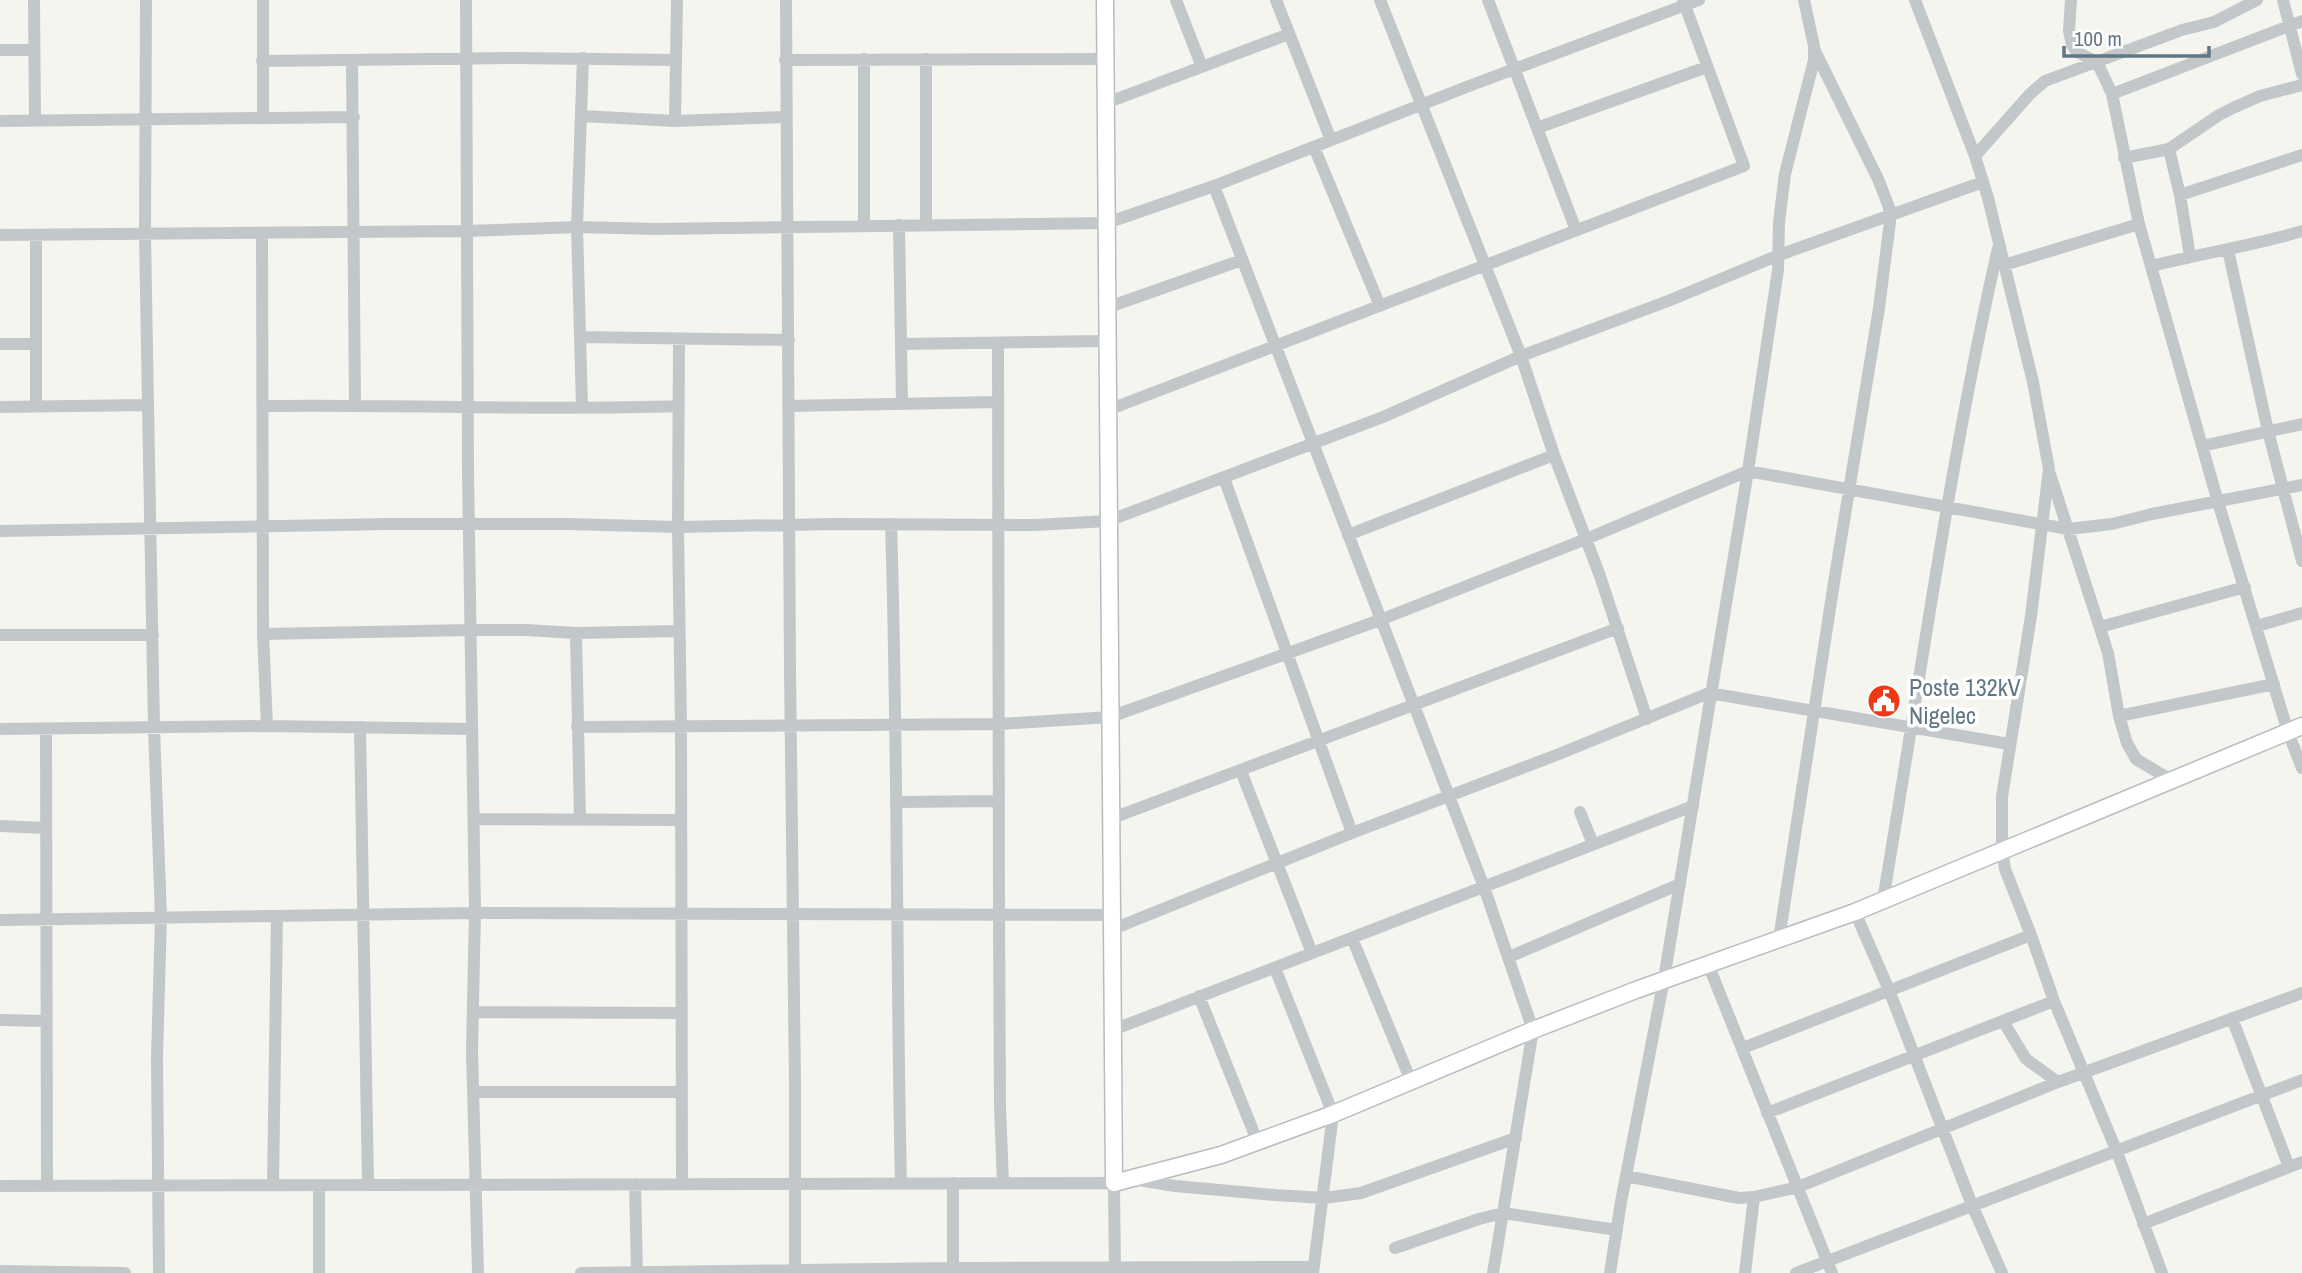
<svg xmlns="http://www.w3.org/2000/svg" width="2302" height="1273" font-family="'Archivo Narrow',sans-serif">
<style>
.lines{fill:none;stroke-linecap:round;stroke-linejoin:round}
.secondary-casing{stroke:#b6bcc0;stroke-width:19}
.street{stroke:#c2c7c9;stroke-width:12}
.secondary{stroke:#fff;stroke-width:16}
.labels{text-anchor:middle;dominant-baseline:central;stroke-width:7;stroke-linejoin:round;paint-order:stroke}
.poi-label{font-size:24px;fill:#627784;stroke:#fff;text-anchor:start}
</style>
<rect width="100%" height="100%" fill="#f5f5f0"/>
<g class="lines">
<defs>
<path id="secondary" d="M1105,0L1114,1183L1221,1155L1333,1114L1533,1030L1636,990L1855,912L2302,726"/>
</defs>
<use href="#secondary" class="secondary-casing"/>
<path class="street" d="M34,0L35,120
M146,0L145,235L148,405L154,728L161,917L157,1057L159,1273
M466,0L468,471L475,913L472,1051L478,1273
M786,0L790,670L795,1084V1273
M1176,0L1202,67
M1276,0L1331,140
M1380,0L1521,356L1554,455L1600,576L1647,719
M1488,0L1576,230
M1915,0L1975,156L1988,198L2033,382L2049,469L2031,616L2002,797V850L2005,869L2031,935L2054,1001L2117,1152L2162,1273
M2071,0L2069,31L2072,45L2077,52L2097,62L2112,94L2139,224L2218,502L2288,732L2302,768
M2283,0L2302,74
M0,50H34
M864,59V225
M352,60L355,404
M785,60L1105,59
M262,61L516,58L676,60
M2112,94L2302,21
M1106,103L1289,34
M582,116L675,121L786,117
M263,117V0
M0,121L354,117
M675,121L677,0
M1537,128L1707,67
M1314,147L1380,306
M2169,149L2180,195L2190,256
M1975,156L2030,94L2045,81L2182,30L2214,22L2257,0
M2124,158L2169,149L2219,115L2235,107L2260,96L2302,85
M1214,186L1484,887L1533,1030L1493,1273
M2180,195L2302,155
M926,224V59
M899,225L902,404
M262,233L263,634L267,726
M0,235L467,231L577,227L656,229L1107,223L1214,186L1469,86L1699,0
M36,235V406
M2228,250L2268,431L2302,561
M2004,265L2139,224
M2152,266C2202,253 2253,246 2302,231
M1106,308L1242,260
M581,337L789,340
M679,339L678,527L681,726L682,1184
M998,343L999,915L1000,1107L1003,1183
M0,344H36
M901,344L1107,341
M264,406C402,404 540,411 679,406
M788,406L998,402
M0,407L148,405
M582,407L577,227L583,58
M1108,410L1744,166L1683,0
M2202,446L2302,424
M2050,474L2108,653L2119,716L2127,743L2136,759L2171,780
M1224,478L1352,833
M891,524C898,744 896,964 901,1184
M0,531L389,524H568L678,527L834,524L1036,525L1108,521L1383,417L1521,356L1668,301L1779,255L1983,182
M1348,535L1554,455
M2257,626L2302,613
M2100,627L2245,587
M576,633L580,819
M263,634L470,630H526L576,633L679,631
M0,635H153
M2119,716L2274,684
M360,727L368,1185
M577,727L999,724L1110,717L1380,620L1586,539L1748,471L2068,529L2112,524L2152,514L2302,485
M0,729L267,726L472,729
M46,729L47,1185
M1241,771L1312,953
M897,802L999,801
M1580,812L1593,844
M474,819L681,820
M1110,819L1618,628
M0,826L46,828
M1883,900C1920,682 1949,464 1998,248
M1855,912L1889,990L1972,1205L2002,1273
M0,920L475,913L1112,915
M1113,929L1352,833L1559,754L1709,693L2009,744
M1352,938L1411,1081
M1779,939L1835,576L1879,308L1890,222L1889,207L1878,179L1815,51
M1509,957L1680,884
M1708,964L1832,1273
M1275,968L1333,1114L1313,1273
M1199,996L1258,1143
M473,1012L682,1013
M2232,1018L2289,1167
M0,1020L46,1021
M2003,1021L2026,1059L2058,1082
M1113,1030L1693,806
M1743,1048L2031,935
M475,1092H681
M1767,1113L2054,1001
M1626,1176L1739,1198L1754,1197L1798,1187L2058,1082L2302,993
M1133,1179L1175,1186L1275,1195L1324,1198L1361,1193L1516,1138
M635,1184L637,1273
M273,1185L277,917
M0,1186L1114,1183L1115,1273
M2143,1224L2302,1162
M1395,1248L1479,1219L1503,1213L1617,1230
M0,1271L125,1273
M319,1273V1185
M581,1273L953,1268L1314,1267
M953,1273V1183
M1610,1273L1621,1202L1664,979L1748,471L1778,270L1779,222L1785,174L1814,60V46L1804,0
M1745,1273L1754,1197
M1796,1273L2302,1080"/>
<use href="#secondary" class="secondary"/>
</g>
<defs>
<symbol id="civic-disc" viewBox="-11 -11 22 22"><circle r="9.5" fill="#ef3916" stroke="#fff"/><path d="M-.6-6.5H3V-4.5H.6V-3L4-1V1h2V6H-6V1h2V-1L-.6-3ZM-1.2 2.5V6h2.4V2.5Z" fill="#fff"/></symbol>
</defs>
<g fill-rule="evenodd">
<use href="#civic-disc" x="1865" y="682" width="38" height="38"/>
</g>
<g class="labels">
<g class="poi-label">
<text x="1909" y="687">Poste 132kV<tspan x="1909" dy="28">Nigelec</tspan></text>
</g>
</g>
<path d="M2064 46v10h145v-10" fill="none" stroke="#627784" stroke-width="3.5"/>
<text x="2074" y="46" font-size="21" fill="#627784" stroke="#ffffff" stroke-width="5" paint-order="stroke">100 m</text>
</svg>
